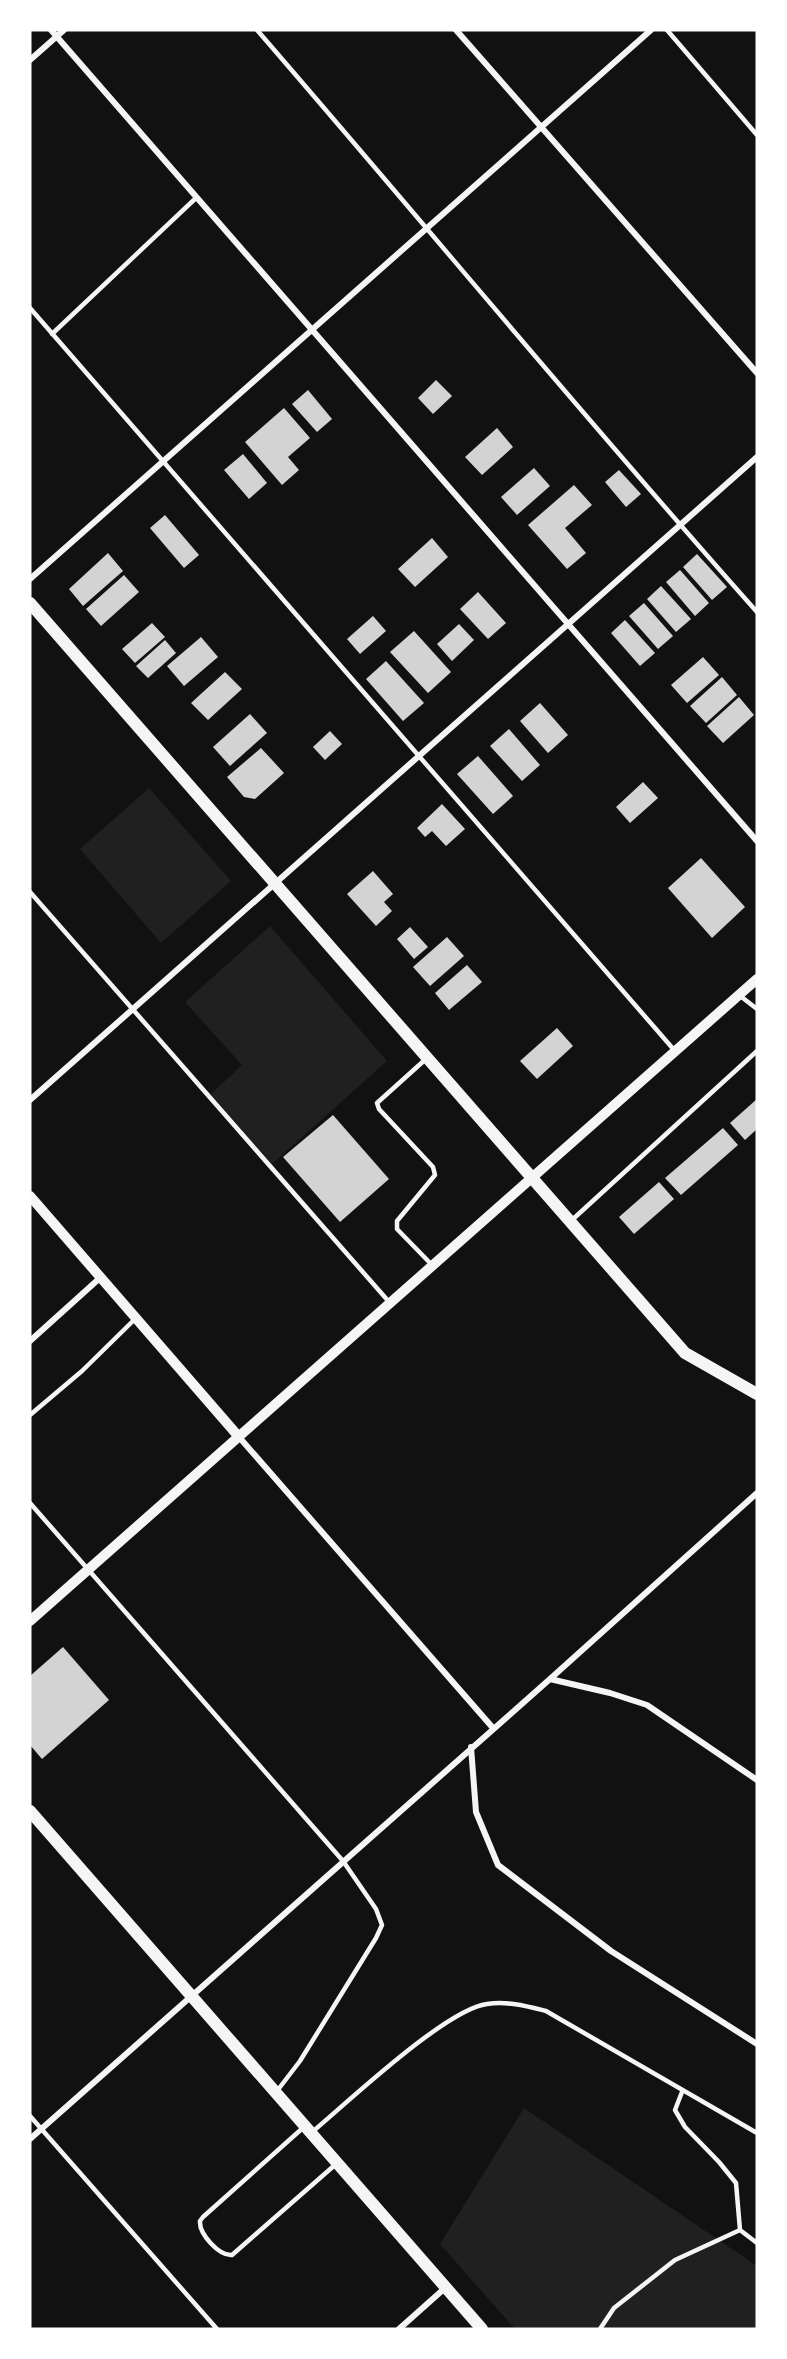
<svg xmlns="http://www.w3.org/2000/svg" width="787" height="2359" font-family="Inter,sans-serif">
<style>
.green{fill:#202020}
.building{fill:#d3d3d3}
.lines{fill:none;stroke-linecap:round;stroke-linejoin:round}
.service{stroke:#f5f5f5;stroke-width:4.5}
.minor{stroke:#f5f5f5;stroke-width:6}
.tertiary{stroke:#f5f5f5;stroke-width:10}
.secondary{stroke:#f5f5f5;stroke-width:12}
</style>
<rect width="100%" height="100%" fill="#111"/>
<path class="green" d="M149,788L231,881L161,943L80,849Z
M270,926L387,1061L272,1164L211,1094L242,1065L185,1002Z
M524,2108L757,2266V2329H515L440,2244Z"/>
<path class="building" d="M436,380L452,396L433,414L418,398Z
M308,390L332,419L317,432L292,404Z
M284,408L310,438L288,457L299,470L282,485L245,442Z
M497,428L513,447L482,475L465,457Z
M243,454L267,483L249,499L224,470Z
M534,468L550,486L517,515L501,497Z
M619,470L641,494L626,507L605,482Z
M574,485L592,505L565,528L586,553L567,569L528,525Z
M165,515L199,555L184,568L150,528Z
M432,538L448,557L415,587L398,569Z
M108,553L123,571L83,606L69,589Z
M697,554L727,587L712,600L683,567Z
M680,570L709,603L695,616L666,582Z
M124,575L139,592L101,626L86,609Z
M661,586L691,619L676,632L647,599Z
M478,592L506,623L488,639L460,609Z
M644,603L673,636L658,649L629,616Z
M373,616L386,631L360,654L347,639Z
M625,620L655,653L640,666L611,633Z
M152,623L165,637L135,663L122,649Z
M459,624L474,640L452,661L437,644Z
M414,631L451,672L428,693L390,652Z
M201,637L218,657L184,686L167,666Z
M165,640L176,653L148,678L136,666Z
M703,657L719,675L687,703L671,685Z
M386,661L424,703L403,721L366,679Z
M225,672L242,689L208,720L191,703Z
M722,677L737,695L706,723L690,706Z
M739,697L754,715L723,743L707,726Z
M540,703L568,735L548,753L520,721Z
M250,714L267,733L230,766L213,747Z
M509,729L540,765L522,781L490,746Z
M330,731L342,744L325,760L313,747Z
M261,748L284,773L255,799L244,797L227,777Z
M478,756L513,796L493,814L457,774Z
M643,782L658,798L630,823L616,807Z
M442,804L465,829L446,846L432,831L425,837L417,828Z
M701,858L745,907L712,938L668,888Z
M373,871L393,894L384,902L392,911L376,926L347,894Z
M410,927L428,947L414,959L397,939Z
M447,937L464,956L430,986L413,967Z
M467,965L482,982L449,1010L435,993Z
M557,1028L573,1046L537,1079L520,1061Z
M757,1099V1129L745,1140L730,1123Z
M333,1115L389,1179L340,1222L283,1157Z
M723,1128L738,1145L681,1195L665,1178Z
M659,1182L674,1199L634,1234L619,1217Z
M63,1647L109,1700L42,1759L30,1745V1676Z"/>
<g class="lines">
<path class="service" d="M257,30C424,223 587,421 757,612
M667,30L757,135
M30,308L675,1051
M52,334L197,197
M30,892L390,1303
M739,995L757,1009
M427,1058L377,1103L379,1109L433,1167L435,1175L397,1221V1229L432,1265
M572,1220L757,1051
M30,1415L82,1371L136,1318
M30,1503L343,1861L376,1909L382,1925L376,1938L300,2061L277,2091
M682,2092L675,2110L685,2127L719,2162L736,2183L740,2230
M30,2116L217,2329
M305,2126L203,2217L200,2221C199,2234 219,2256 232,2255L336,2164
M311,2133C347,2103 446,2009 487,2004C508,2001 526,2006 546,2011L757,2133
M600,2329L614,2308L675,2260L740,2230L757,2243"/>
<path class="minor" d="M51,30L757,841
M456,30L757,373
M30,60L64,30
M30,579L651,30
M30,1100L757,457
M30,1341L101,1277
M239,1437L493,1728
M550,1679L610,1693L647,1705L757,1780
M471,1747L476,1812L498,1865L611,1951L757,2044
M30,2139L550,1679L757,1493
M399,2329L445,2288"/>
<path class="tertiary" d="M30,1196L239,1437
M30,1621L757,979"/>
<path class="secondary" d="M30,603L685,1353L757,1394
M30,1811L482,2329"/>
</g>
<rect width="787" height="2359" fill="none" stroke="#ffffff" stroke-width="63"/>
</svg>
